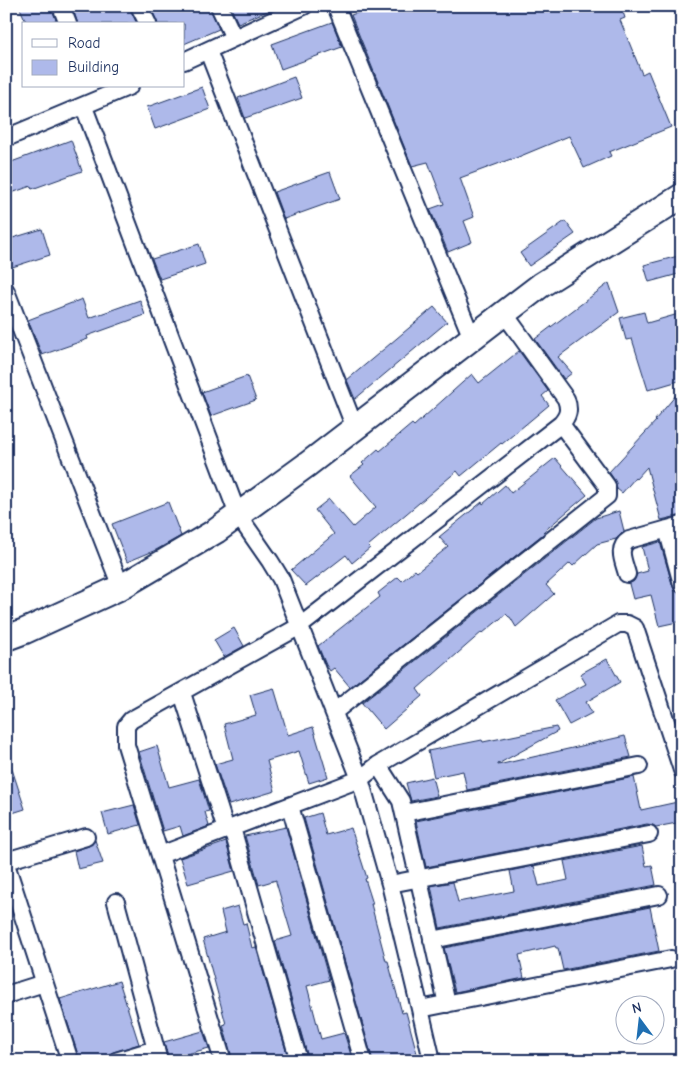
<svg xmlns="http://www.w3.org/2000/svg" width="688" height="1067" font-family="'Comic Neue',sans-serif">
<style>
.building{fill:#aeb9ea;stroke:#1b2f5e}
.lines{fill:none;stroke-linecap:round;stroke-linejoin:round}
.street-casing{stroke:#1b2f5e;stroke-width:20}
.secondary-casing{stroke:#1b2f5e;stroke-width:28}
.street{stroke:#fff;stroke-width:16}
.secondary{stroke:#fff;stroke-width:24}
</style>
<rect width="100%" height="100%" fill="#fff"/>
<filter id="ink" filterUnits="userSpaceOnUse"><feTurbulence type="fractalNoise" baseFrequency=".02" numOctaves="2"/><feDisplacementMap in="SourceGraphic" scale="10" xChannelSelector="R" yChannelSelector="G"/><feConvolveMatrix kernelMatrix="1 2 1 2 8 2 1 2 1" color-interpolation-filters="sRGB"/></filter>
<g filter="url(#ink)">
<path class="building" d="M19,6H51L56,20L47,24H27Z
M72,6H129L137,24H78Z
M150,6H209L219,29L184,44V24H158Z
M230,6H277V7L238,23Z
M377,6H621L625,18L620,20L642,74L648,71L671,127L609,152L611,156L584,168L569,136L511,160V159L460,178L474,217L464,221L472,242L448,252L430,209L444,204L428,162L412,166L351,15Z
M332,22L342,47L281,69L272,44Z
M294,77L302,98L245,118L238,98Z
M202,87L210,109L155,129L147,107Z
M71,140L82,171L32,189L31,186L6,195V164Z
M330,172L340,199L284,219L274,192Z
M565,221L575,234L529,266L520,253Z
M42,229L50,255L6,269V240Z
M199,244L205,264L160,279L152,259Z
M682,255V273L649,282L644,265Z
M609,283L619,312L558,357L572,373L564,379L535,339Z
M82,299L89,318L140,300L145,315L87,336L88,339L42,355L28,320Z
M434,307L447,322L355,399L347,380Z
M644,312L647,323L682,313V380L648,390L632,339L626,340L620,318Z
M519,351L548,391L542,396L549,405L502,444L501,443L461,476L457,471L368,546L370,548L352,563L346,555L306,586L291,570L334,534L315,510L329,499L353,527L376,507L350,476L364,465L362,463L378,449L380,451L412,424L414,426L472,374L479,383Z
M247,376L256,400L211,416L202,392Z
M682,388V515L661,520L647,467L636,479L635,478L622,493L617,489L615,481L609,472L656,421L655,420Z
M555,458L587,495L543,532L547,531L350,687L334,668L330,671L326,665L318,646L380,597L378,593L398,577L402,581L415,570L417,572L448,547L439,537L482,502L483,504L505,485L511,493Z
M168,502L181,536L156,550L127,562L112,524Z
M619,511L624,531L616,539L597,544L573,566L570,563L546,585L554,594L516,627L510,617H509L506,614L483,633L482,632L417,689L422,696L384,729L362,703L596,518Z
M660,542L673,587L675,591L682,594V621L659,626L651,595L633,599L629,584L634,581L637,574L648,571L642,547Z
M234,628L244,646L224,657L214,640Z
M607,659L620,682L586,702L592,713L569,725L555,700L586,684L580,674Z
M274,688L288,735L313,727L328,777L309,783L299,751L267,761L275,791L229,805L215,764L233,759L224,724L256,715L250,695Z
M556,727L558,731L498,764V765L625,736L631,757L467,790L463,771L434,777L428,751L482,740L483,742Z
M157,746L169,787L199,779L209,811L205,812L209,826L183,836L180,826L163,831L139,752Z
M6,763H10L25,809L6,815Z
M432,777L437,796L411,801L406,783Z
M634,777L641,810L682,801V822L656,827L653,825L647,824L426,867L416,821Z
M134,805L140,825L108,834L102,813Z
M320,813L326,835L351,828L367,878L365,879L373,904H371L386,961H388L402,1013L406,1012L419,1061H373L304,818Z
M286,827L329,980L307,986L321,1039L344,1033L353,1061H309L275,941L292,936L276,882V880L259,885L245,836Z
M95,840L103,863L78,869L74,851L89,846Z
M226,842L234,871L188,884L180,858Z
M642,846L646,866L652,865L656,885L440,928L431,886L453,882L458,902L514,891L510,871L534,866L539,886L568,880L564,861Z
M238,906L243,924L246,923L252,948L256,947L289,1061H233L223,1025L226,1024L203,939L226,932L221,911Z
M650,907L659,951L563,970L558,948H556L555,946L519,955L524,978L455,992L444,948Z
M119,981L139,1044L113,1052L108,1055L106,1061H80L60,999Z
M203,1031L209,1048L169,1059L164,1042Z"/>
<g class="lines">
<defs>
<path id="street" d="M61,6L68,24
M139,6L148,24
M219,6L234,38
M336,6L472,338
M208,51L355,428
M184,61L304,6
M84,107L238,515L270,561L281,579L360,779L390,884L420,1009L671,959
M6,138L130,86
M6,291L121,587
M667,529L682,584
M627,574C624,562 616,548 629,540L682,525
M182,693L226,830
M334,712L607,496V486L561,424
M378,765L401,801L447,1004
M290,806L363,1061
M404,813L639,766
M232,828L299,1061
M160,855L360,779L378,765L618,624H627L635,628L682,770
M6,861L86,837
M6,864L70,1061
M390,884L649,834
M116,902L159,1061
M432,940L659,895
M6,995L44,983
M420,1009L431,1056
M116,1061L156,1049
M223,1061L126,745V726L131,720L300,626L561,424C568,416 570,410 566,399L504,313"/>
<path id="secondary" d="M6,638L25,631L121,587L216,531L308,464L541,285L682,196"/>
</defs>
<use href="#street" class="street-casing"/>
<use href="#secondary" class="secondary-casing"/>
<use href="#street" class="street"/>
<use href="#secondary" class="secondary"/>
</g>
</g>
<rect width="688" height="1067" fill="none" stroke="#fff" stroke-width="25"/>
<rect x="12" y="12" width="663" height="1042" fill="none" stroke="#1b2f5e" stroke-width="2" filter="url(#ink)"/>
<rect x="22" y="22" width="162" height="65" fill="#ffffff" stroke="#a4acbf"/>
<rect x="32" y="39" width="25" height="8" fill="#ffffff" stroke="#a4acbf"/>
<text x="68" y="48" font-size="15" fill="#1b2f5e">Road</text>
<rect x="32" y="60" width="25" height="15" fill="#aeb9ea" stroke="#a4acbf"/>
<text x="68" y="72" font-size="15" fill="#1b2f5e">Building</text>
<g transform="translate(640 1020) rotate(345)"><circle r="24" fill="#ffffff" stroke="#a4acbf"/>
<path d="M0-4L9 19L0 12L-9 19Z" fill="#1f6fb2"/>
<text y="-8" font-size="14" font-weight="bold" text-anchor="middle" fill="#1b2f5e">N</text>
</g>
</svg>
